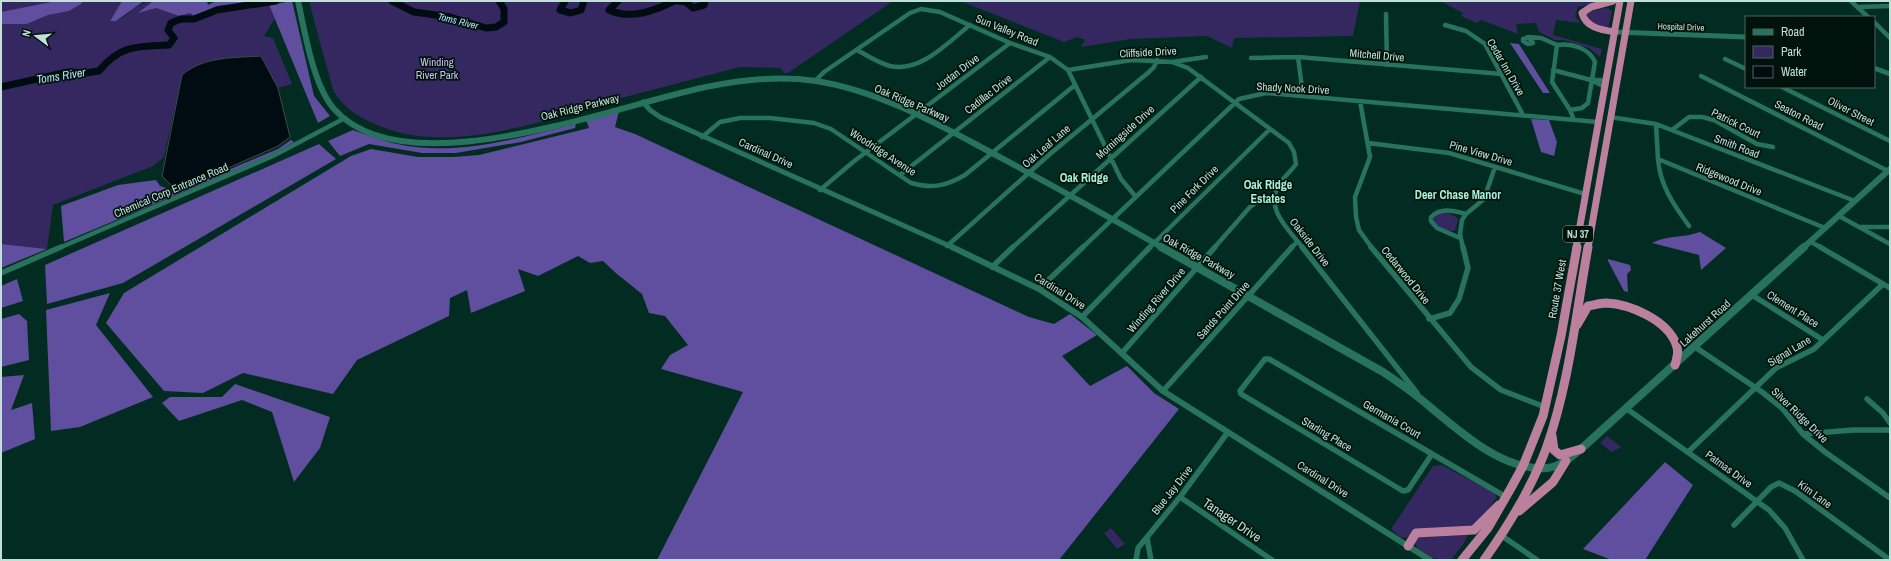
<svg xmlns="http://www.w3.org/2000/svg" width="1891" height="561" font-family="'Archivo Narrow',sans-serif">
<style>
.green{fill:#352760}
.forest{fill:#604e9e}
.water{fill:#010c12;stroke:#3a4c4c}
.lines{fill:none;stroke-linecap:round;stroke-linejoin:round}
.river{stroke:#010c12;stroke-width:7}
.minor-far1{stroke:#27735e;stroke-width:4.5}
.minor{stroke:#27735e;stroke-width:5.5}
.tertiary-far1{stroke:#27735e;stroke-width:5}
.tertiary{stroke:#27735e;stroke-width:6}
.secondary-far1{stroke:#27735e;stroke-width:6}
.secondary{stroke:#27735e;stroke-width:8}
.trunk-far1{stroke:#bc809f;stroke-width:7}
.trunk{stroke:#bc809f;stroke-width:9}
.labels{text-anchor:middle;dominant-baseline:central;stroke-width:3.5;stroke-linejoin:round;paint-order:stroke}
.far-street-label{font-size:9px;fill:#bfe2d5;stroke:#00120c}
.far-water-label{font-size:10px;font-style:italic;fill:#b0e1fb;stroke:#00120c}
.shield{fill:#00120c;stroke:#86a499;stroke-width:1}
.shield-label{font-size:10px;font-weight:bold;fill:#bfe2d5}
.street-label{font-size:11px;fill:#bfe2d5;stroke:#00120c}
.park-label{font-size:11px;fill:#c9c3f0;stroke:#00120c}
.water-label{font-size:12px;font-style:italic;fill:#b0e1fb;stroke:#00120c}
.neighbourhood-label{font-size:12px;font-weight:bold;fill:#a7f1d8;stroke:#00120c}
.near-street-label{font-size:13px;fill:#bfe2d5;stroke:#00120c}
</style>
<rect width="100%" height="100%" fill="#022c21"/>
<path class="green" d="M1,1H56L4,12H1Z
M82,1H122L110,21C127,21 135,1 153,1L140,12L156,8L179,16L190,12L195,17L217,6L254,1H259V5H270L275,18L264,36L273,38L292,84L278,88L261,56L182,75L164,157L153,166L53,205L47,249L1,244V24H27L48,15L69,11L81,4Z
M309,1H893L788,73H784L780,68L740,67L556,115V118C495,134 425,151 366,120C353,113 339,103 333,89C331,84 330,77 328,71C321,48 315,24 309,1Z
M960,1H1360L1353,36L1234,38L1232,48L1207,36L1130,39L1081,47L1085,40L1077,37L1064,42Z
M1440,1H1603L1578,7L1575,16L1580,23L1556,20L1553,35L1602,49L1600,57L1589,48L1564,40H1555L1539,32L1536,23L1516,24L1518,34L1481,20L1477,23L1461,16L1463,13Z
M1605,8L1610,9L1612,12L1608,28L1592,23L1586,15L1591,11Z
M1440,213H1448L1456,217L1458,220L1455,230C1447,233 1439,228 1434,222V216Z
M1607,436L1621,447L1612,452L1600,443Z
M1442,465L1495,493L1496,498L1482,520L1471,527L1409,536L1406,538L1400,537L1390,530L1401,535L1391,529L1433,466Z
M1111,528L1125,544L1117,549L1104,533Z
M1468,535L1464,543L1451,560C1438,560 1422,557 1415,544L1416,537Z"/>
<path class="forest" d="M56,1H82L81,4L69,11L48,15L27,24H1V12Z
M122,1H144L116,21H110Z
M153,1H207L208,5L216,1H254L217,6L195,17L190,13L179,16L156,8L138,13Z
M292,1L314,96L330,116L318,123L270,7V5Z
M1510,43L1519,44L1550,93H1543Z
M619,111L615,127L635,134L1029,317L1054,324L1070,314L1097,335L1062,356L1090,386L1127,366L1154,393L1179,409L1059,560H657L743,392L661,369L670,355L688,345L665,316L649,313L642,294L617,274L603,261L590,263L578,256L538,276L518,269L525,291L471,313L467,290L450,298L449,316L357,360L333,394L243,373L203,393L164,391L106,323L124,293L351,156L371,149L418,157H453L479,155L589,128L586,120Z
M1531,119L1549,120L1557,142L1554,156L1541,152Z
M576,124L575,128L521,142L456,153H422L369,144L340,156L328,141L353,130C368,135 382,141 397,144C456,157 518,138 576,124Z
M291,140L294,142L273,154L64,242L61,206L118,185L156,180L160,186L172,190L190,186L278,149Z
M319,144L336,159L123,283L47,304L45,265Z
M1700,232L1726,248L1701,270L1699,255L1652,243C1667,235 1684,238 1700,232Z
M1,244L47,249L1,268Z
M1608,259L1630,265L1631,270L1627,274L1628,292L1624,291L1608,261Z
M17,279L23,301L1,308V286Z
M110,293L96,325L153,397L80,427L51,431L46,310Z
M19,314L27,321L29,360L1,367V319Z
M24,375L11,410L32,403L35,439L1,453V377Z
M235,384L330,417L320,448L294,482L272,412L242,400L179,421L162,403L170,397H222Z
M1665,462L1693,485L1645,560H1612L1583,549Z"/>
<path class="water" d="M261,56L278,88L290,137L278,146L201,180L171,185L162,176L182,75C204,56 234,58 261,56Z"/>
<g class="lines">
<path class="river" d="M392,1L414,12L450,17L486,28L496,27L504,22V9L499,1
M565,1L560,10L571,13L581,10L584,1
M618,1L609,10C630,20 654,11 674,1
M678,1L686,2L693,8L704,5L705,1
M1,87L68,72L85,73L99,71C120,45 138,46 169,45L174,38L168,30L171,23L181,19H194L217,10L276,1"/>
<path class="minor-far1" d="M1851,1L1868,17
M1858,7L1890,6
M1386,14L1387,65
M1874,22L1890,38
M1445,25L1466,31L1485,44L1523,115
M1528,37L1541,38L1557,45
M1528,37L1533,43L1528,44L1523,41V39Z
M1557,45C1572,43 1589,48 1595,62L1588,103L1582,108L1570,110L1552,82Z
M857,50C868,56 878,63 890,66C921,73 948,42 970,25
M1298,57L1303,96
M1251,58L1298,57L1502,74
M1725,59L1746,69
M1172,62L1188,68L1289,143L1294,152L1296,164C1291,171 1285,176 1280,183C1263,208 1289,230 1303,248
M1068,70L1132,60L1172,62L1206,57
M1553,70L1591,80
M1701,76L1888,171
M815,81L824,72L910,13L921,9L940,12L1010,43L1050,57L1068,70L1121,179L1136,197
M1605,87L1591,80H1606
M1782,87L1890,141
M1360,101L1370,157L1355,197L1356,217L1359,230L1372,248
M1570,110L1574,120
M1610,117L1656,124L1855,201
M1656,124L1658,159L1825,228
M1672,130L1689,117H1702L1714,120L1757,144L1773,147
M702,137L720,122L740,118H770L814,123L831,129L911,183C932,189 946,186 965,175L1075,85
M1368,143L1449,153L1585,194
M1658,159C1660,186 1674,205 1689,226
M900,175L1050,57
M820,190L853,162L1010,43
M1839,216L1890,244
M1860,227H1890
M1460,238L1437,228L1431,221V217C1441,207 1454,211 1466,214
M1811,242L1822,248
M947,246L1050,154L1149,72L1154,67L1157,60
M59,248L273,156L345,118
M1012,248L1201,77
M1082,248L1239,99L1266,93L1598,122
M1149,248L1270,129
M1214,248L1250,207L1259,201L1275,198
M1291,248L1297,242
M1463,248L1460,234L1462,220L1466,214L1484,199L1495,167"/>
<path class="minor" d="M1302,247L1417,393
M1371,247L1471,367L1501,390L1545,407
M1820,247L1890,288
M992,267L1013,247
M1,273L61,247
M1039,289L1083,247
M1752,295L1823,340
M1082,317L1150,247
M1429,319L1450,313L1459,299L1468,268L1463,247
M1695,347L1762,392L1782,408L1803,434L1825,452L1890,498
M1122,353L1215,247
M1163,391L1292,247
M1867,399L1883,413L1890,423
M1627,409L1769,510L1785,528L1803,560
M1803,434L1853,430H1890
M1688,452L1776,368L1814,349L1883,284
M1432,454L1408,490L1403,491L1241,394L1240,391L1265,359H1269L1506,497
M1180,497L1272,560
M1734,525L1771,487L1779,483L1795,491L1890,560
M1502,536L1537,560
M1147,538L1151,560
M1136,560L1138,548L1180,497L1228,432"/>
<path class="tertiary-far1" d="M1615,32L1746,37
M1874,68L1890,74
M643,102L650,110L660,117L954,248"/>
<path class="tertiary" d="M952,247L1039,289L1082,317L1163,391L1430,560"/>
<path class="secondary-far1" d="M298,1C305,32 313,86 335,110C408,190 620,103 711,86C746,79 781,76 816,81C874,90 928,119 979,146C1041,179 1102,213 1163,248
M1803,248L1890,169"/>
<path class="secondary" d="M1161,247L1383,372C1395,380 1407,388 1418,397C1452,424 1499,472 1547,468C1560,467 1571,457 1581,449L1804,247"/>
<path class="trunk-far1" d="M1613,1L1591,7L1582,13C1586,28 1602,30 1615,32
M1576,248L1620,1
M1588,248L1631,1"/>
<path class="trunk" d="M1577,325L1588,306C1594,305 1600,303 1606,303C1630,304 1667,320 1676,344C1679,351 1677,358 1675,365
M1552,436L1554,450L1560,455L1581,449
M1519,511L1553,482L1566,461
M1408,546L1416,533L1474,530L1499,505
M1462,560L1488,528L1511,488L1523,466L1543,416L1561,336L1577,247
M1484,560C1509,525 1531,489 1546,449C1569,385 1576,314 1588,247"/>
</g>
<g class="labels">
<g class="far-street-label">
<text transform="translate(1681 27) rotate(2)">Hospital Drive</text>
</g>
<g class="far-water-label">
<text transform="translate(458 21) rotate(14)">Toms River</text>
</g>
<rect class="shield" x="1563" y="226" width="30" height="16" rx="3"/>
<g class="shield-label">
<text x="1578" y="234">NJ 37</text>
</g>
<g class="street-label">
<text transform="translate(1007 30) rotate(22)">Sun Valley Road</text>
<text transform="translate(1148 52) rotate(-3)">Cliffside Drive</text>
<text transform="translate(1377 55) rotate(5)">Mitchell Drive</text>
<text transform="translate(1506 67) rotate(60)">Cedar Inn Drive</text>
<text transform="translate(957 72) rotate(-37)">Jordan Drive</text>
<text transform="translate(1293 88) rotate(3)">Shady Nook Drive</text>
<text transform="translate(988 94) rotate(-38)">Cadillac Drive</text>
<text transform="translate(912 103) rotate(23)">Oak Ridge Parkway</text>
<text transform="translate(580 107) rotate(-14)">Oak Ridge Parkway</text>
<text transform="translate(1851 111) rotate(27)">Oliver Street</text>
<text transform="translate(1799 115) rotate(27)">Seaton Road</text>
<text transform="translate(1736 123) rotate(26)">Patrick Court</text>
<text transform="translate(1125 132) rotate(-42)">Morningside Drive</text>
<text transform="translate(1046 146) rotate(-41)">Oak Leaf Lane</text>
<text transform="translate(1737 146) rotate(21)">Smith Road</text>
<text transform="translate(883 152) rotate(33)">Woodridge Avenue</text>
<text transform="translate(766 153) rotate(24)">Cardinal Drive</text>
<text transform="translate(1481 153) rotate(16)">Pine View Drive</text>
<text transform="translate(1729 179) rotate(22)">Ridgewood Drive</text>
<text transform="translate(1194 189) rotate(-45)">Pine Fork Drive</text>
<text transform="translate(171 190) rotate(-23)">Chemical Corp Entrance Road</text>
<text transform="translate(1310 242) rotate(52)">Oakside Drive</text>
<text transform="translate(1199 256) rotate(29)">Oak Ridge Parkway</text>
<text transform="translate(1406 275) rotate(51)">Cedarwood Drive</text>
<text transform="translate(1557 289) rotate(-80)">Route 37 West</text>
<text transform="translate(1060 291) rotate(32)">Cardinal Drive</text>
<text transform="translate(1156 300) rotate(-49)">Winding River Drive</text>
<text transform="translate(1793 309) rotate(32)">Clement Place</text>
<text transform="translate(1223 310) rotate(-48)">Sands Point Drive</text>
<text transform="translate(1705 323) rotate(-42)">Lakehurst Road</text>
<text transform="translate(1789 351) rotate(-31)">Signal Lane</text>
<text transform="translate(1800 415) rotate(44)">Silver Ridge Drive</text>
<text transform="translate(1392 419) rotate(30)">Germania Court</text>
<text transform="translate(1327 434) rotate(31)">Starling Place</text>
<text transform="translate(1729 469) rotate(36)">Patmas Drive</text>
<text transform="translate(1323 479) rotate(32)">Cardinal Drive</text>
<text transform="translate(1172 490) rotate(-52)">Blue Jay Drive</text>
<text transform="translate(1815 494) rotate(36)">Kim Lane</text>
</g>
<g class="park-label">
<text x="437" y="62">Winding<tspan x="437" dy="13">River Park</tspan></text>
</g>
<g class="water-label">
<text transform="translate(61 76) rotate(-9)">Toms River</text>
</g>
<g class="neighbourhood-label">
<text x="1084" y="178">Oak Ridge</text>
<text x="1268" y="185">Oak Ridge<tspan x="1268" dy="14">Estates</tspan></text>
<text x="1458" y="195">Deer Chase Manor</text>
</g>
<g class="near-street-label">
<text transform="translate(1232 520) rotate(34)">Tanager Drive</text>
</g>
</g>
<rect width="1891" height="561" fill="none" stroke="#bfe2d5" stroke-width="4"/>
<rect x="1745" y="16" width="130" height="72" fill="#00120c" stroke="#4c655c"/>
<rect x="1753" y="29" width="20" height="6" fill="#27735e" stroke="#4c655c"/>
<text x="1781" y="36" font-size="12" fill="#bfe2d5">Road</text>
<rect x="1753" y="46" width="20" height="12" fill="#352760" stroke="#4c655c"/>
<text x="1781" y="56" font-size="12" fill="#bfe2d5">Park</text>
<rect x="1753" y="66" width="20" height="12" fill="#010c12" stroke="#4c655c"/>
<text x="1781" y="76" font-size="12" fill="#bfe2d5">Water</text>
<g transform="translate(36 36) rotate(286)" stroke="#00120c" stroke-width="3" paint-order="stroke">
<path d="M0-3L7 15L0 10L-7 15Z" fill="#bfe2d5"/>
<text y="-6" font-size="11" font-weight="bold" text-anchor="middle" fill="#bfe2d5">N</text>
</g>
</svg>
